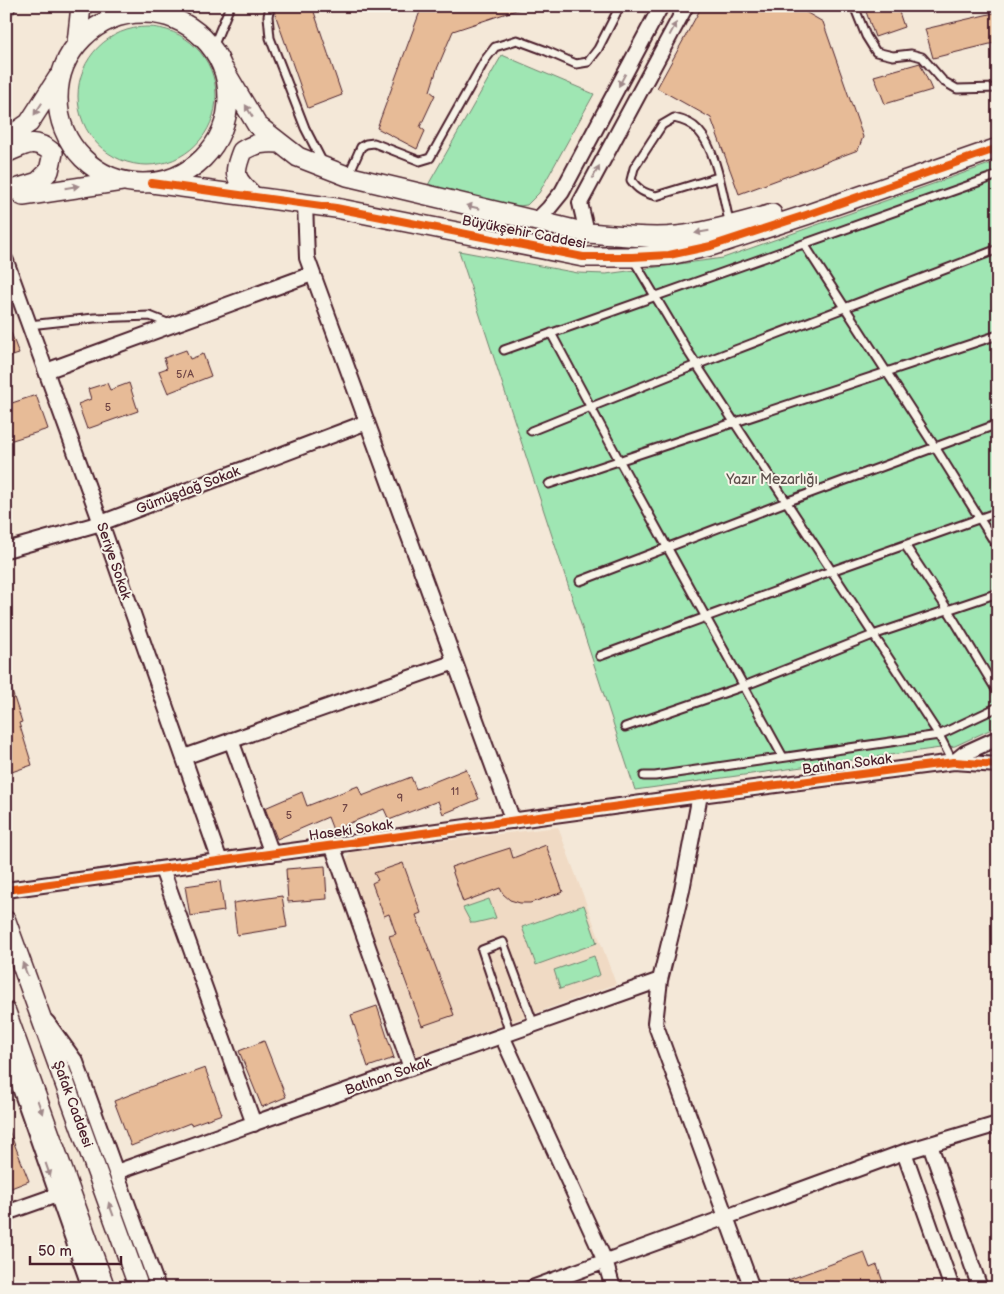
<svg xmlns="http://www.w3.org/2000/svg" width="1004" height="1294" font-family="'Balsamiq Sans',sans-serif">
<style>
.built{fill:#f0dac4}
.green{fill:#9fe6b3;stroke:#74826f}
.building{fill:#e7bb97;stroke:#4a1f2b}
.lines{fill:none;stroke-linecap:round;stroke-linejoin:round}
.lane-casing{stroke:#4a1f2b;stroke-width:11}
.street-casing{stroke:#4a1f2b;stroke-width:18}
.secondary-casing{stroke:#4a1f2b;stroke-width:22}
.lane{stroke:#f7f3e8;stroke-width:7}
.street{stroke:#f7f3e8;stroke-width:14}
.secondary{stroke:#f7f3e8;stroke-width:19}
.cycleway-casing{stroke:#f7f3e8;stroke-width:11}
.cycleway{stroke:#e8590c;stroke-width:8}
.oneway{fill:#a0898a}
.labels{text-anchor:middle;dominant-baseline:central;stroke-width:4;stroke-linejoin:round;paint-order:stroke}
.number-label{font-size:11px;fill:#714646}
.street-label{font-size:14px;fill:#4a1f2b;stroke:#f7f3e8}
.park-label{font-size:14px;fill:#5f514d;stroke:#f7f3e8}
</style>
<rect width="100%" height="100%" fill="#f4e8d8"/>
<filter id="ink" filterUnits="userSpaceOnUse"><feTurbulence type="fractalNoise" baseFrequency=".02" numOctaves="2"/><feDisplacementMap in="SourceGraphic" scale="10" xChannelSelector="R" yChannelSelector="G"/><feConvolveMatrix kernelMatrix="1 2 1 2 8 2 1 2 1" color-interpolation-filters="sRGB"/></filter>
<g filter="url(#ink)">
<path class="built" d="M558,827L616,984L416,1056L345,863L351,852Z"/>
<path class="green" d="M78 96a69 69 0 1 1 138 0a69 69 0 1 1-138 0Z
M502,55L594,94L539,193L527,205L511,207L436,188L428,185Z
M998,161V726L955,746L635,790L459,251L578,273L606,274L723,258Z
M489,899L496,918L475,923H471L463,908Z
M584,905L597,943L536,965L522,927Z
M594,956L600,975L560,989L554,970Z"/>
<path class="building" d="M275,6H312L342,95L308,108L274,11Z
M422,6H521L522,8L453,31L437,69L430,91L435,95L420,127L425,131L417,149L377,128Z
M702,6H795L823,22L863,137L858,150L739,194L711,118L657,88Z
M864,6H897L904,27L875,37Z
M998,12V42L933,58L925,29Z
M920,63L932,90L885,104L874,76Z
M7,322L19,354L6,358V323Z
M186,350L190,359L203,354L211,376L168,393L159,371L167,368L164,358Z
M107,383L110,390L129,383L138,411L87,429L78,404L91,399L88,389Z
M36,395L48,429L6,442V405Z
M6,679H8L22,722L19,723L32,765L6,774Z
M466,769L479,799L443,814L438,801L389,820L384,809L333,830L328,817L277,839L265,808L302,792L307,806L358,786L362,796L411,777L416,789Z
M546,845L563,892L530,903H520L510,900L503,894L500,888L463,902L451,867L510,848L513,858Z
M403,863L421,913L416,915L454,1015L422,1026L389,936L396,934L389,914L384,916L372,883L378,880L374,873Z
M325,866L327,899L288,902L286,869Z
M220,881L224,911L190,916L185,886Z
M282,896L287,927L237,935L233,903Z
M377,1006L394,1058L368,1067L351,1015Z
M264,1041L286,1097L262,1107L239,1051Z
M205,1068L222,1114L191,1125L190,1123L131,1146L114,1101L165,1081L166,1082Z
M6,1123L29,1181L6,1190Z
M864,1252L870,1268L877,1265L885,1288H791L788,1280Z"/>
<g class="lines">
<defs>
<path id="lane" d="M270,6L268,16L270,38L305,128L323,163
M854,6L866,36L876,52L893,56L911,54L922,57L943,81L957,89L998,88
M213,47L230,6
M348,176L361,147L366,144L374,143L420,161L430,158L485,60L495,47L517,40L544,50L576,64L588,62L598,49L620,6
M718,177L656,196C644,193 638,190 631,180L634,168L662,125L674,118C683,120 692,123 698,130C717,150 723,198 730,225
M804,244L935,447L998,548
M633,259L689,353L939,735L953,762
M29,325L94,318L150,316L170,324
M551,333L619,460L783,757
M504,350L998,175
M531,431L696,365L998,249
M549,484L998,335
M905,545L948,610L998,693
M580,581L786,502L998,424
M600,656L831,571L998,512
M625,727L744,686L873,635L998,593
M644,776H655L939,735L998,707
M510,1033L482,950L503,942L534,1025"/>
<path id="street" d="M6,9L8,6
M305,203L307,258L513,821
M535,222L549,208L562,192L661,6
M587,233L580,203L686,6
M6,261L101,523L220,861
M46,371L312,274
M6,550L101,523L367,422
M231,740L272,854
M184,757L455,662
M954,762L965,753L998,738
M700,795L682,890L660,980L655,1023L752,1288
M332,845L411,1068
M162,869L254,1124
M6,890L700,795L954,762L998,765
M47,1022L76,1062L158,1288
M502,1036L605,1261L613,1288
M11,1038L13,1068L90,1288
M930,1145L980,1288
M904,1152L952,1288
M116,1172L660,980
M6,1213L57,1195
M532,1288L904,1152L998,1124"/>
<path id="secondary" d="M58 98a85 85 0 1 1 170 0a85 85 0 1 1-170 0Z
M77,43L81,6
M224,70L257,125L298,157L347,176L587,233C617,235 648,239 677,236C709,232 741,223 772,214
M6,139L29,123L58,78
M6,153C26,144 34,137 53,153L49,171L38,182L6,192
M152,183L336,208L583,257H632L669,255L711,246L806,215L998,148
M23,196L122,181
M254,197C235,178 232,177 242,151C255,143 265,142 280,143
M6,921L139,1288
M6,1012L105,1288"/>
</defs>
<use href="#lane" class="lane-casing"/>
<use href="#street" class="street-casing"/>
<use href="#secondary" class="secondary-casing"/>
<use href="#lane" class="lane"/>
<use href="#street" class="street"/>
<use href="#secondary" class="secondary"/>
<defs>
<path id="cycleway" d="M152,183L336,208L583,257H632L669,255L711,246L806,215L998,148
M6,890L700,795L954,762L998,765"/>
</defs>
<use href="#cycleway" class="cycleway-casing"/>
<use href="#cycleway" class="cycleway"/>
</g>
<defs><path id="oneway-solid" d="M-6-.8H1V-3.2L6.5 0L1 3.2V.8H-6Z" transform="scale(1.25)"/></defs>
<g class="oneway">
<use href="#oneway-solid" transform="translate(673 29) rotate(-62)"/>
<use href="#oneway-solid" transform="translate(622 80) rotate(118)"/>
<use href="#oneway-solid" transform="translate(38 109) rotate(123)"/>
<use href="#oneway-solid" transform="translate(249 111) rotate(-121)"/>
<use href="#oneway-solid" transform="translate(596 172) rotate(-62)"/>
<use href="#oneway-solid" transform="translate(72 187) rotate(-9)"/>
<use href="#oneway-solid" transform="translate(473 207) rotate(-166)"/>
<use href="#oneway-solid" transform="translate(702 232) rotate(170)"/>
<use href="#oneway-solid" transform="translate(25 969) rotate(-111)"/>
<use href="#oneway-solid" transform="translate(40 1107) rotate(70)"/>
<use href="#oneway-solid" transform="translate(48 1170) rotate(71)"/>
<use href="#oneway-solid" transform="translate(111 1209) rotate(-110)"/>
</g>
</g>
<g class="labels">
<g class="number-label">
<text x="185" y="374">5/A</text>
<text x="108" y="407">5</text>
<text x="455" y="791">11</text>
<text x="400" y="798">9</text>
<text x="345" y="808">7</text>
<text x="289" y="815">5</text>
</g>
<g class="street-label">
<text transform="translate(524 232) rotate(11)">Büyükşehir Caddesi</text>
<text transform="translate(188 490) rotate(-21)">Gümüşdağ Sokak</text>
<text transform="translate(114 561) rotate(71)">Seriye Sokak</text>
<text transform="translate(847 764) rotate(-7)">Batıhan Sokak</text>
<text transform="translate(351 830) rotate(-8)">Haseki Sokak</text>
<text transform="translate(388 1076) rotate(-19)">Batıhan Sokak</text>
<text transform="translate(73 1104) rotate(70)">Şafak Caddesi</text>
</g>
<g class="park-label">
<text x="772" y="479">Yazır Mezarlığı</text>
</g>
</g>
<rect width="1004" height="1294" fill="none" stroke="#f7f3e8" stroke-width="25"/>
<rect x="12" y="12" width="979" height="1269" fill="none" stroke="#4a1f2b" stroke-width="2" filter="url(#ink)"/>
<path d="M30 1256v8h91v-8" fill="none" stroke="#4a1f2b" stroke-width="2.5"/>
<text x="38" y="1256" font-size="15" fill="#4a1f2b" stroke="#f7f3e8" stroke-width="4" paint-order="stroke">50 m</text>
</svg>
